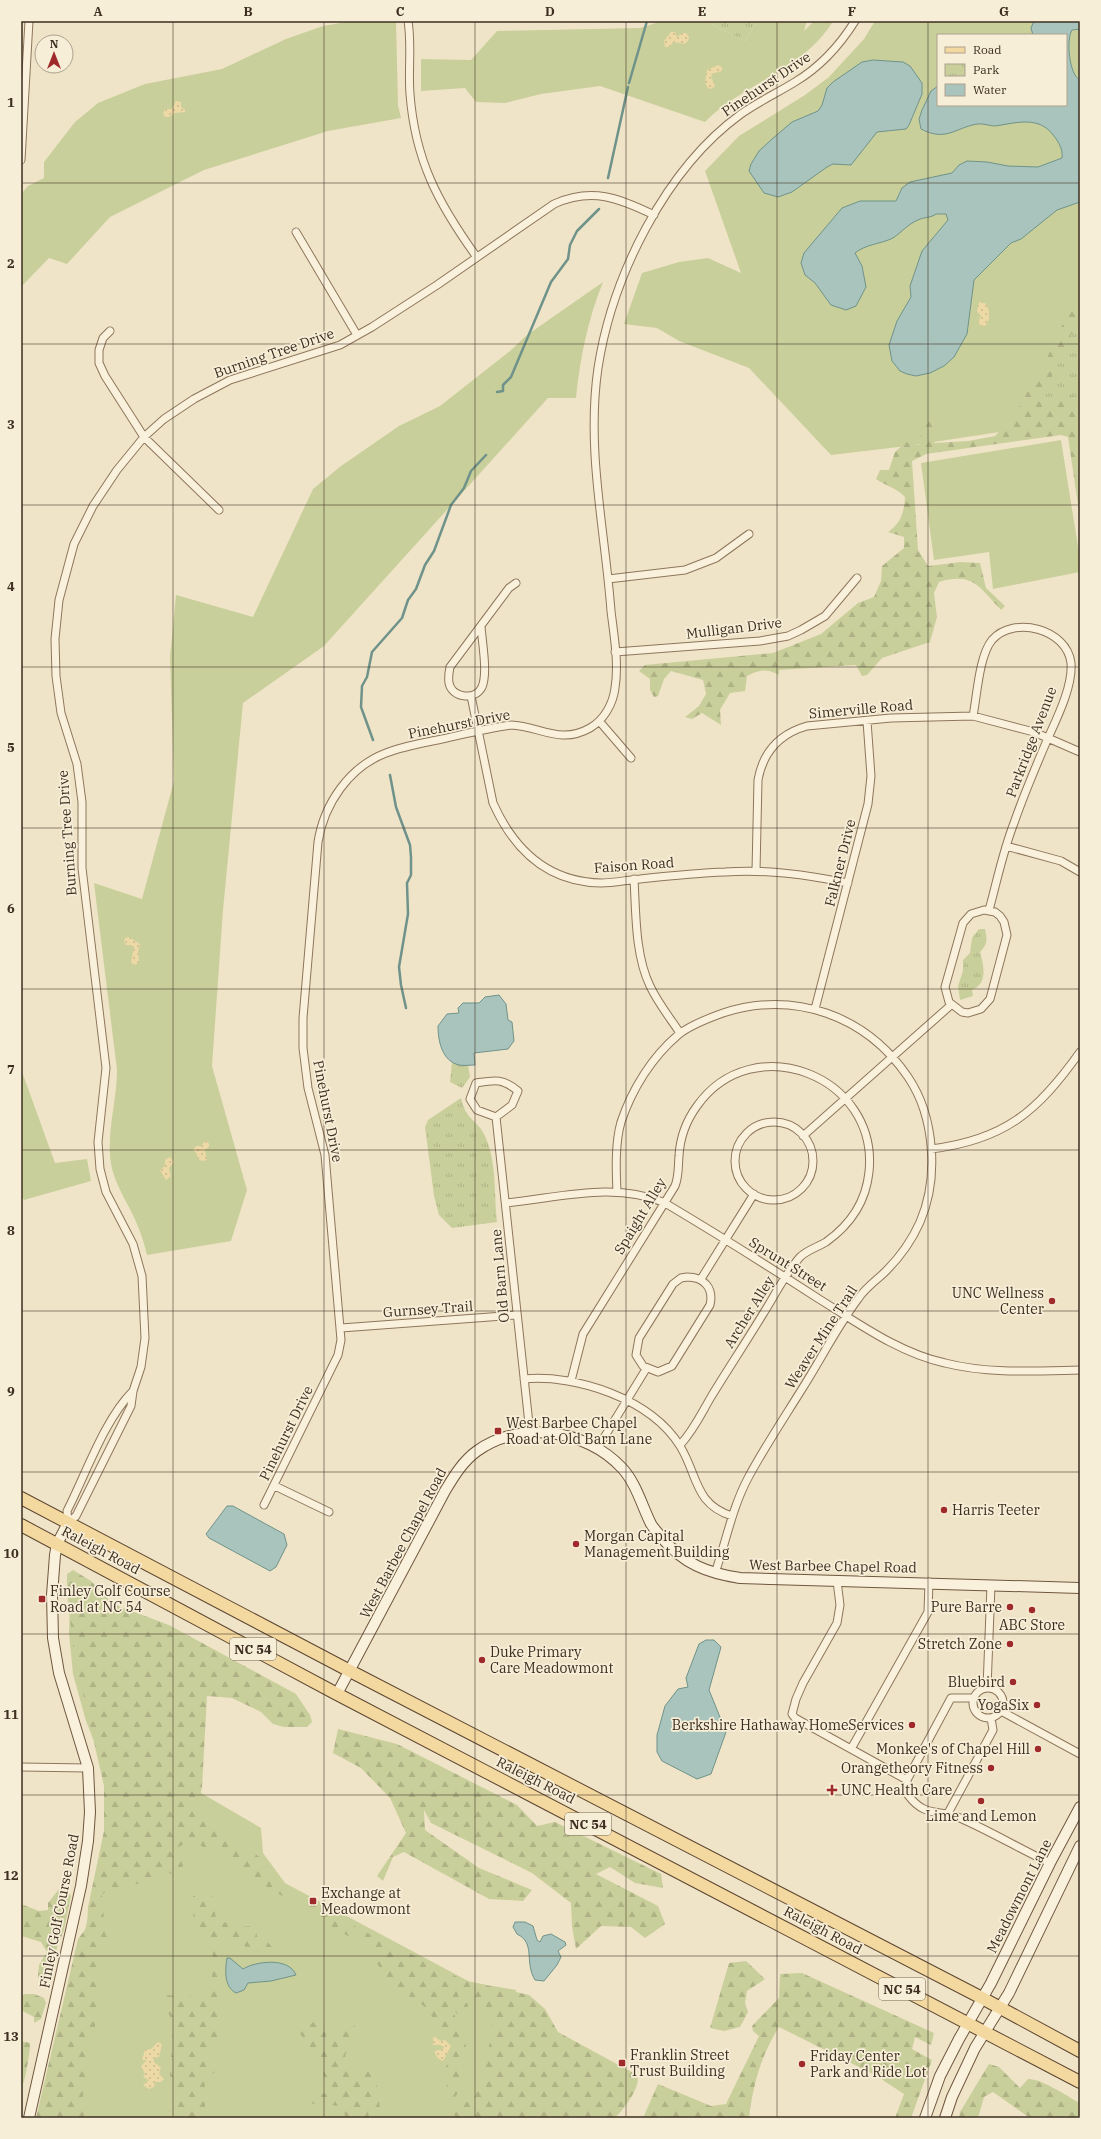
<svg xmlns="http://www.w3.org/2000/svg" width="1101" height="2139" font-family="'IBM Plex Serif',serif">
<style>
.grass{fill:#c9cf9b;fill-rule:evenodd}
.forest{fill:url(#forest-firs)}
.sand{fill:url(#sand-dots)}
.park{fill:url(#park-tufts)}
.water{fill:#a9c4bc;stroke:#6f938a}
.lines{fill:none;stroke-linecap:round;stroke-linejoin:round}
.stream{stroke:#6f938a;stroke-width:2.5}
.street-casing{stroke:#8d765c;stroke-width:9}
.secondary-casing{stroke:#6f573f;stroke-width:12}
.primary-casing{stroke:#5b4430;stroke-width:14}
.street{stroke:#faf1dc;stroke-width:7}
.secondary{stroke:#faf1dc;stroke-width:10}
.primary{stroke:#f3d9a0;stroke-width:12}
.grid{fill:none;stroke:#3d2e20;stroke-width:1;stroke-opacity:0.55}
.poi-dot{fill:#9e2a2b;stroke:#f7eed8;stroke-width:1.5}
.labels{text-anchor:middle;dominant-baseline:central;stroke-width:3.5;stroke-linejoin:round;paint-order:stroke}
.shield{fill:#f7eed8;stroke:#756857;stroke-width:1}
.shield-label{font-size:13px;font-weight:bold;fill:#3d2e20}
.street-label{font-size:14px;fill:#3d2e20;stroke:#f7eed8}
.poi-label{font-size:14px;fill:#3d2e20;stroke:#f7eed8;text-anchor:start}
.neatline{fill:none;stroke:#3d2e20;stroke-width:1.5}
.grid-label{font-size:13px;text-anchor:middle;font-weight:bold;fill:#3d2e20}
</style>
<defs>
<pattern id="forest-firs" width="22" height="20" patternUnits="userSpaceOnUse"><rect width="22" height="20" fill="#c9cf9b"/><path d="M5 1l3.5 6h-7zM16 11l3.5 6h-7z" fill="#aeb285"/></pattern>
<pattern id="sand-dots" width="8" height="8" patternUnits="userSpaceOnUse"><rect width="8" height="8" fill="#ecd9a5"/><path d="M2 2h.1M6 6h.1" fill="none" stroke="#cbbb8e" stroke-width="1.8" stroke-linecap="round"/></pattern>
<pattern id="park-tufts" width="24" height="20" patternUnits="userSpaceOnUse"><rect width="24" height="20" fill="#c9cf9b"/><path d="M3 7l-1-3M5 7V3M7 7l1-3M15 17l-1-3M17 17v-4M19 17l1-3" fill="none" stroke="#aeb285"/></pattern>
</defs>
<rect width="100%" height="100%" fill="#f0e4c8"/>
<path class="grass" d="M352,21H396L398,105L401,118L328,131L204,170L110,217L67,264L49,258L21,287V194L28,186L44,178V162L75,122L98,103L145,84L222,69L286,39L323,26Z
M662,21H705L745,41L757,21H807L804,31L814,21H833C804,70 743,83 705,122L600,86L541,94L505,103L476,102L465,88L421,91V59L471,60L497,31L640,28Z
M875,21H1080V316L1026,428L907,446L831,455L749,368L679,341L657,328L624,324L642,273L679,262L708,258L741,273L705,171L739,136L805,95L829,77L864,39ZM938,35H1066V105H938Z
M603,282C588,319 580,358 576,398H548L324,646L243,703L223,910L212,1066L247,1190L231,1241L147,1255C145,1246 142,1237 139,1229C131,1207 115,1187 111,1164C106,1133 117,1101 117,1070L94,883L142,899L174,781L170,657L176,595L253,617L313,489L341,466L399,426L440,406L510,351L527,335Z
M1061,440L1080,559V572L993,589L989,552L934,560L921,463Z
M21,1069L55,1163L87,1159L91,1181L24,1200L21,1195Z
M70,1597L202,1776L201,1793L261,1828L263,1853L285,1883L470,1982L516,1990L513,2118H38L90,1910L107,1822L105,1769L86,1721L73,1674L69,1634Z"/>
<path class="forest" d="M1080,287V518L1068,437L1061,435L926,454L912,461L918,550L928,566L961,562L980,563L986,588L1005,606L1001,610C979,587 973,572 939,582L934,593L937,617L930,642L882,658L867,675L862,676L856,665L779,670V675C766,668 759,670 747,676L745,691L730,693L720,710L721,725L702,713L692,719L685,717L699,706L706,694L703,680L671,671L664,679L658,696L654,697L650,690V679L639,671L645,665L773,653L821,634L858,603L874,597L881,581L882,566L904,548V537L888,532C901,523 904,513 905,497C897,488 886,486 876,479L880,470H889L895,452L906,442L919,445L922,427L927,419L936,428L934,443L968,441L995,436L1013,417L1046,360Z
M73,1570L91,1581L113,1604L169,1625L296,1694L310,1715L312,1722L307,1727H284L273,1724L261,1712L232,1698L207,1696L202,1788L194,1805V1811L202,1820L260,1857L271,1874L285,1889L377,1938L435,1965L463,1980L529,1995L545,2009L558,2032L637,2075C642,2086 623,2110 615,2118H456L454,2114L473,2096L480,2084L491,2037L492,2027L486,2010L466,1991L459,1987L458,1996L468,2004L467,2016L463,2018L451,2009L464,2032L466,2047L463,2060L467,2081L455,2097L451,2096L447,2088L445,2069L453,2048L448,2033L440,2028L425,2007L409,1996L392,1989L367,1946L331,1927L304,1907L271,1890L226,1857L195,1843H185L179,1847L183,1866L177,1879L170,1873L156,1874L146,1883L124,1885L102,1894L105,1934L111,1942V1945L98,1956L96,1992L102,2007L101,2010L90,2011L88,2014L89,2017L95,2020V2030L85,2026L86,2050L90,2058L89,2071L93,2080L90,2086L83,2091L84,2118H36L78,1939L87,1927L88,1907L104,1831V1786L74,1654L67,1591V1574Z
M338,1729L397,1744L517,1805L537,1826L555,1822L661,1874L663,1888L635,1883L610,1867L596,1874L658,1906L665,1924L645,1938L631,1927L601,1926L576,1949L572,1927L571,1903L532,1873L431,1823L424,1810L425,1830L479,1868L532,1890L523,1901L489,1899L404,1852L393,1857L383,1881L377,1876L406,1833L390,1798L361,1768L333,1753Z
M66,1888L71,1896L64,1930L57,1947L55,1961L47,1981L40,1980L38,1976L39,1965L47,1952L41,1942L21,1936V1904L39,1911L48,1910V1903L59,1889Z
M202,1893L213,1897L216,1920L219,1925L228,1921L239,1927L254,1926L258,1939L268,1942L274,1950L260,1953L238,1943L219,1937H209L205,1936L193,1915L196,1902L193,1896Z
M213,1940L217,1941L221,1947L218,1972L220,1991L216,2004L221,2019L223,2037L219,2050L209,2051L215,2072L205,2079V2118H183L182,2112H169L167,2106L169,2100L173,2098L170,2074L173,2023C171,2015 164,2010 163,2001L167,1995L194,1997L208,1992L212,1984Z
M746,1961L765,1979L747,1991L745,2003L748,2012L740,2027L724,2031L710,2028L729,1963Z
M802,1973L934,2033L931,2045L915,2037L912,2049L932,2060L911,2118H895L904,2094L875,2075L779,2027C761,2055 753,2085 749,2118H643L658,2084L711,2106L726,2104L759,2036L753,2031L752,2026L779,1998L780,1974Z
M25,1994H34L44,1998L46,2003L41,2019L34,2023V2017L21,2010V1996Z
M317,2015L330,2024L323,2046L326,2052L330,2048C332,2029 337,2029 354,2024L355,2027L345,2056L352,2067L368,2071L378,2088L380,2112L379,2114L368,2112L369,2118H346L341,2106L313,2104L309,2099L313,2093L327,2094L329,2091L324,2082L323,2068L299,2032L315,2021Z
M21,2041L30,2043C31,2048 25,2082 22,2087Z
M989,2064L999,2067L1020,2088L1028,2079C1043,2079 1066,2096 1080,2103V2118H1030L993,2092L984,2097L978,2118H959L960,2112Z"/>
<path class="sand" d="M671,32H675L677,37L682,33H686L689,37L688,41L684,44L673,42L670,47H665L664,41Z
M718,65L722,67V71L712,74L711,76L715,86L711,89L708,88L705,83L707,70Z
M176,101L181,102V107L185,110V112L175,113L169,117H165L163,114L165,109H172Z
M979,302L985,303C990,308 991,321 985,326H981L978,322L981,316L977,311Z
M129,937L140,944L138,952L139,961L136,965L131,963L134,946L126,945L124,942L125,938Z
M205,1141L208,1142L210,1146L205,1150L207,1160L202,1161L197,1158V1154L193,1150L196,1146H201Z
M170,1157L174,1162L169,1168L171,1177L166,1180L160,1170L165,1166V1160Z
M435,2037L441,2041L445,2040L451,2046L443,2061C439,2060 434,2055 435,2051L443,2049L444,2047L440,2045H433V2038Z
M158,2042L162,2044L159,2057L154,2058V2062L161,2068L159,2074L164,2079L161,2082H155L154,2087L149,2089L143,2085L149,2080L143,2077L145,2074L141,2066L147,2060H142L145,2050L151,2049Z"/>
<path class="park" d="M705,21H757L745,41Z
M1080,316V396L1041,398Z
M979,929H985C987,939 988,944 980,952C984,966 988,983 972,990L973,996L960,1000L958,986L963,971V960L970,953L972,938Z
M452,1062L461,1065H468L470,1077L462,1088L450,1082Z
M461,1098C466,1121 478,1120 485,1136C497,1162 494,1195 497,1222L452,1228L439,1215L434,1196L425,1127L428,1120Z"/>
<path class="water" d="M1034,21H1080V29L1072,30C1066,39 1069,75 1080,80V202L1057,210L1021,239L1011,243L974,280L967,334L954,357L944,366L930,373L916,376L907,374L900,371L892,361L889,345L897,321L911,297L910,286L922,251L948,220L946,214H936C931,218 924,217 918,220C908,224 902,232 893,238C881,244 866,244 855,253L862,266L866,287L856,306L846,310L831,305L815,283L805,275L801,263L804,253L842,208L860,201H896L902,188L910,182L952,173L959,165L967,161L987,162L1008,166L1038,167L1062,158C1063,149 1059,143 1054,136C1039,115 1016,123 995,126C989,126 983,123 977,124C955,128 946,142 921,129L919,119L922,110L931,91L938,86V105H1066V35H1033L1031,28Z
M873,60L903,62L910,66L922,83V94L909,125L906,129L877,132L851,165L833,164L827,167L792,192L778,197L764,193L749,171L751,164L759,151L772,139L792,122L818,111L822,105L827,88L833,82L862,62Z
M499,995L506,1004L508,1020L512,1022L514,1041L508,1049L474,1053L475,1065C470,1065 464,1066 459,1065C442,1061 438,1041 438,1026L447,1014L459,1013L458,1008L463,1003H479L485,997Z
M227,1506H233L284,1534L287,1545L276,1567L270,1571L209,1538L206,1534Z
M706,1640H714L721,1647L709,1690L726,1732L711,1774L697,1779L662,1761L657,1752V1735L665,1706L678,1689L688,1687L686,1678L699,1644Z
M515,1922H525L533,1926L537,1940L540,1942L543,1936L551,1934L565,1942L566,1945L558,1951L561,1957L557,1965L544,1981L535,1980C524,1962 536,1943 517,1934L513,1927Z
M227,1958H230L243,1969C256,1961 289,1957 296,1975L271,1981L248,1983L244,1990L236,1993C224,1987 225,1970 227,1958Z"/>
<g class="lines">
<path class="stream" d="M629,83L647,21
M608,178L628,87
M497,392L503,391V385L511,377L551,282L568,259L570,245L577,231L599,209
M373,740L361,707L362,686L367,677L372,652L402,618L408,600L416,589L425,565L434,551L451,505L464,488L471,471L486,455
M390,775L396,807L410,845L411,857V875L407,883L408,914L399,967L401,985L406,1008"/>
<defs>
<path id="street" d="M408,21C412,45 408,70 410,94C415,160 438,203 476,256
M21,160L29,21
M296,232L357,335
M110,331L103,338L99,350V363L105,376L144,437L219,510
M608,579L685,570L716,558L749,534
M481,626C482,642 488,673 482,687C475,701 452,698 449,683C448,677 449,672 450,667L509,588L516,583
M615,652L760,641L788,636L801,630L825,616L857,578
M471,696L493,803C514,850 547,882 601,883C614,883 627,880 640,879C668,876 696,873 725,872C767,869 807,875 848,883
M973,716C977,696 979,656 992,640C1014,615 1067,629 1071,663C1073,686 1057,718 1048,738C1036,766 1024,794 1014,823C1003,851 997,881 989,910
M600,722L631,758
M1006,846L1061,861L1080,872
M756,871L758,780C763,752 779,734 807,726L891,718L973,716L1034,732L1080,752
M634,879C636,913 635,955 650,986C658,1003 670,1018 680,1033
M984,910L995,912L1000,916L1004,922L1007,935L990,999L981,1009L968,1013L962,1012L949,1002L945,987L963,923L971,914Z
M815,1009L868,804L871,776L867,721
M496,1117L512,1105L518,1091C502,1078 495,1080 476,1083L470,1099L477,1110L496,1117L530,1433
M735 1161a39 39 0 1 1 78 0a39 39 0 1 1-78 0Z
M803,1136L951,1005
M931,1149C1005,1140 1038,1111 1080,1052
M617,1192C616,1170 615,1143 621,1122C632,1089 652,1057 678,1035C690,1025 709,1018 723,1013C794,990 866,1015 908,1077C935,1117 939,1178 920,1222C912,1240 900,1257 886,1271C877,1280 865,1288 858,1299C837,1327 821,1359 802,1389C784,1418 764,1448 748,1478C732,1508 726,1542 715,1573
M506,1203C558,1198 615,1181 665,1203C717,1234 768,1266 819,1299C858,1323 899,1353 945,1363C988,1374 1035,1371 1080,1370
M687,1277C704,1277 714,1288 710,1305L672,1366L658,1372L643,1366L636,1355L639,1338L673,1284L681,1278Z
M701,1279L754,1194
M341,1328L516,1315
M524,1379C576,1374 651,1399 680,1446C698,1475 694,1504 732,1516
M571,1381L583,1334L675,1186C679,1176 678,1167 679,1156C680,1138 686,1121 697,1106C753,1027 879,1076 869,1172C866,1201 850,1225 826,1242C818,1247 807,1250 800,1257C785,1274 775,1295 763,1314C746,1342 728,1369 711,1397C701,1414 694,1430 680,1445
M597,1449L646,1369
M275,1486L329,1512
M264,1505L338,1355L341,1340L325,1155L308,1088L303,1048V1018L318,842C324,804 349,767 386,753C404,746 423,743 442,739C465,734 488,728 511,725C540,726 560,745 590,728C604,720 613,704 615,688C619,663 614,636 611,611C605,530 586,450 598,368C612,277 665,169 741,114C758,102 777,93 795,82C820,67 840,45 855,21
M68,1523L76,1516L131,1406L133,1391L141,1367L145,1338L142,1276L133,1244L106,1192L100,1169L98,1142L106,1068L82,868V802L77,764L61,713L56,676L55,639L59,600L74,544L93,506L117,470L144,437L164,419L194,399L230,380L340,345L372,327L437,285L554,204C592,187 619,198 654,215
M68,1523L67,1511C86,1474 104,1420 133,1391
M837,1581L840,1605L837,1623L803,1683L796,1699L792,1714L795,1718L907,1780L908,1795C925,1818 939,1809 960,1818C990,1831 1020,1849 1050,1863
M973 1703a15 15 0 1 1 30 0a15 15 0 1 1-30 0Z
M987,1688L991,1585
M1001,1711L1080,1754
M851,1749L928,1612L929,1582
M21,1767L88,1768
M907,1780L951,1698H973
M947,1815L993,1730L991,1718"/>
<path id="secondary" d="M337,1694L445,1491C454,1476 463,1461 477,1451C520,1420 586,1429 622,1468C636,1483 642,1506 651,1524C654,1529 658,1533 662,1538C684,1564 707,1573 740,1578L1080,1588
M29,2118L81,1886L88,1841L90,1812L88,1768L59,1673L53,1638L52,1595L55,1555L57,1544L68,1523
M925,2118L940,2076L959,2039L991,1983L1050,1863L1080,1807
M945,2118L952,2097L975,2048L1009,1993L1080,1846"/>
<path id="primary" d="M21,1498L350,1671L982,1998L1080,2051
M21,1525L337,1694L1080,2082"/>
</defs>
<use href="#street" class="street-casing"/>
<use href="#secondary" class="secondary-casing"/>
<use href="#primary" class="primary-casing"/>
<use href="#street" class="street"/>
<use href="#secondary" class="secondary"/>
<use href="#primary" class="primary"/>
</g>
<path class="grid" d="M173,21V2118M324,21V2118M475,21V2118M626,21V2118M777,21V2118M928,21V2118M21,183H1080M21,344H1080M21,505H1080M21,667H1080M21,828H1080M21,989H1080M21,1150H1080M21,1311H1080M21,1472H1080M21,1634H1080M21,1795H1080M21,1956H1080"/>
<g class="poi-dot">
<circle cx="1052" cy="1301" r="4"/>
<rect x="494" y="1427" width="8" height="8" rx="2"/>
<circle cx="944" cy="1510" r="4"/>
<circle cx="576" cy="1544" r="4"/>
<rect x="38" y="1595" width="8" height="8" rx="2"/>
<circle cx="1010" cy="1607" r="4"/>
<circle cx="1032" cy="1610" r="4"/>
<circle cx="1010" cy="1644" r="4"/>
<circle cx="482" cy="1660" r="4"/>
<circle cx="1013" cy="1682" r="4"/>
<circle cx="1037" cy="1705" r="4"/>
<circle cx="912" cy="1725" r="4"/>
<circle cx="1038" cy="1749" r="4"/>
<circle cx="991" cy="1768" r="4"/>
<path d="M830 1784h4v4h4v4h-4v4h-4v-4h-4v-4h4z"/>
<circle cx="981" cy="1801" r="4"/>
<rect x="309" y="1897" width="8" height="8" rx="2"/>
<rect x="618" y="2059" width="8" height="8" rx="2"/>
<circle cx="802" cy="2064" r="4"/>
</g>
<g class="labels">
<g class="shield">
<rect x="230" y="1638" width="46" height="22" rx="3"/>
<rect x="565" y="1813" width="46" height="22" rx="3"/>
<rect x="879" y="1978" width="46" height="22" rx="3"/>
</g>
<g class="shield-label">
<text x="253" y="1649">NC 54</text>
<text x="588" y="1824">NC 54</text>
<text x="902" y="1989">NC 54</text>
</g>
<g class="street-label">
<text transform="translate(766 84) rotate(-34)">Pinehurst Drive</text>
<text transform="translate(274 353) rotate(-19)">Burning Tree Drive</text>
<text transform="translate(734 628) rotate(-7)">Mulligan Drive</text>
<text transform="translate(861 709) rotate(-5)">Simerville Road</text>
<text transform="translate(459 724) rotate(-11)">Pinehurst Drive</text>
<text transform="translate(1031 742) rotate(-69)">Parkridge Avenue</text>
<text transform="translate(67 833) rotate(-94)">Burning Tree Drive</text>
<text transform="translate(840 863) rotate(-76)">Falkner Drive</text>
<text transform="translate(634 865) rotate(-4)">Faison Road</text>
<text transform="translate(328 1111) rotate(79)">Pinehurst Drive</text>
<text transform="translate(640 1216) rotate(-59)">Spaight Alley</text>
<text transform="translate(788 1264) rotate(32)">Sprunt Street</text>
<text transform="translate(500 1276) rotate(-95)">Old Barn Lane</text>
<text transform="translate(428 1309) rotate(-4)">Gurnsey Trail</text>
<text transform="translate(749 1312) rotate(-58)">Archer Alley</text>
<text transform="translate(821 1337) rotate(-57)">Weaver Mine Trail</text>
<text transform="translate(286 1433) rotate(-64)">Pinehurst Drive</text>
<text transform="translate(403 1543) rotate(-62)">West Barbee Chapel Road</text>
<text transform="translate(101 1550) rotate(28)">Raleigh Road</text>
<text transform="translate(833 1566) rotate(1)">West Barbee Chapel Road</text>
<text transform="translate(536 1780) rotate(27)">Raleigh Road</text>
<text transform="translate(1019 1896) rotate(-63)">Meadowmont Lane</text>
<text transform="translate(59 1911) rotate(-79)">Finley Golf Course Road</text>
<text transform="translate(823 1930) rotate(28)">Raleigh Road</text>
</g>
<g class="poi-label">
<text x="1044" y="1293" text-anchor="end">UNC Wellness<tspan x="1044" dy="16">Center</tspan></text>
<text x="506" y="1423">West Barbee Chapel<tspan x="506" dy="16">Road at Old Barn Lane</tspan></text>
<text x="952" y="1510">Harris Teeter</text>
<text x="584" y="1536">Morgan Capital<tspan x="584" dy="16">Management Building</tspan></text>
<text x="50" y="1591">Finley Golf Course<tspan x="50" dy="16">Road at NC 54</tspan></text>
<text x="1002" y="1607" text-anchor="end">Pure Barre</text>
<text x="1032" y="1625" text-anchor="middle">ABC Store</text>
<text x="1002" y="1644" text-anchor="end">Stretch Zone</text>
<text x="490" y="1652">Duke Primary<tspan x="490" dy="16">Care Meadowmont</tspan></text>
<text x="1005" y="1682" text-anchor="end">Bluebird</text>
<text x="1029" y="1705" text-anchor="end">YogaSix</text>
<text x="904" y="1725" text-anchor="end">Berkshire Hathaway HomeServices</text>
<text x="1030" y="1749" text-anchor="end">Monkee's of Chapel Hill</text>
<text x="983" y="1768" text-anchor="end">Orangetheory Fitness</text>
<text x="841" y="1790">UNC Health Care</text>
<text x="981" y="1816" text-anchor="middle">Lime and Lemon</text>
<text x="321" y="1893">Exchange at<tspan x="321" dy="16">Meadowmont</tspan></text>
<text x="630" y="2055">Franklin Street<tspan x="630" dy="16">Trust Building</tspan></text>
<text x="810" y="2056">Friday Center<tspan x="810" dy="16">Park and Ride Lot</tspan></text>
</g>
</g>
<rect width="1101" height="2139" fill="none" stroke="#f7eed8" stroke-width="44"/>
<rect x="937" y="34" width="130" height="72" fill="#f7eed8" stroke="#ada18e"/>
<rect x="945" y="47" width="20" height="6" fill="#f3d9a0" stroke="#ada18e"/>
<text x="973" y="54" font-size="12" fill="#3d2e20">Road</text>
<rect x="945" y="64" width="20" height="12" fill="url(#park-tufts)" stroke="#ada18e"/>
<text x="973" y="74" font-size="12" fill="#3d2e20">Park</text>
<rect x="945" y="84" width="20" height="12" fill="#a9c4bc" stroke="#ada18e"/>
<text x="973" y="94" font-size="12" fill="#3d2e20">Water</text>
<g transform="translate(54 54)"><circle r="19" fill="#f7eed8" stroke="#ada18e"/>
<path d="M0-3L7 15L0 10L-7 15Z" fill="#9e2a2b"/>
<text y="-6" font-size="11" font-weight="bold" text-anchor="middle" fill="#3d2e20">N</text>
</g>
<rect x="22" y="22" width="1057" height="2095" class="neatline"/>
<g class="grid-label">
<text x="98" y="16">A</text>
<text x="248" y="16">B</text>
<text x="400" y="16">C</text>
<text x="550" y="16">D</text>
<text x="702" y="16">E</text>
<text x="852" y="16">F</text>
<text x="1004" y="16">G</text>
<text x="11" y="107">1</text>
<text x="11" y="268">2</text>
<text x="11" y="429">3</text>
<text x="11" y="591">4</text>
<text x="11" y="752">5</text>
<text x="11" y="913">6</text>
<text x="11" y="1074">7</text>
<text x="11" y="1235">8</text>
<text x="11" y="1396">9</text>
<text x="11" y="1558">10</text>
<text x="11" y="1719">11</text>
<text x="11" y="1880">12</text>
<text x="11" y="2041">13</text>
</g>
</svg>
